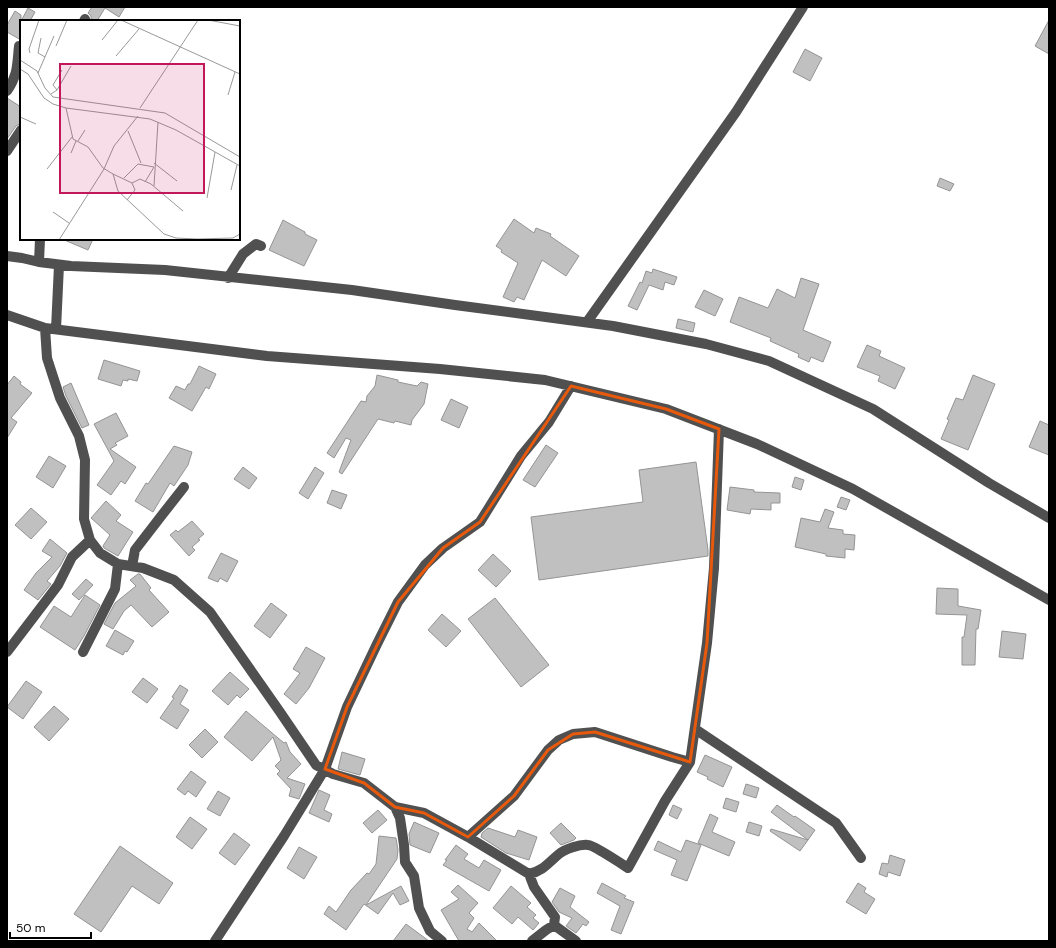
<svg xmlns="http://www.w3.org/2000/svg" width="1056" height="948" font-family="'DM Sans',sans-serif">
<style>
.building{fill:#c0c0c0;stroke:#949494}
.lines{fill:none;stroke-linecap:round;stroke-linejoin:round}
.minor{stroke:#505050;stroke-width:10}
.marked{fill:none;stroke:#e8590c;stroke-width:3;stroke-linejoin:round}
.inset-road{fill:none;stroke:#999;stroke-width:1}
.view{fill:#c2185b;fill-opacity:0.15;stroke:#c2185b;stroke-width:2}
.inset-edge{fill:none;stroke:#000;stroke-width:2}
</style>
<rect width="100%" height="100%" fill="#fff"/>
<path class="building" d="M92,7H125L119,17L105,8L97,21H94L91,19V16L88,13Z
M28,8L35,12L30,21H21Z
M15,11L21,15V40L7,32V25Z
M1049,20V54L1035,46Z
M805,49L822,58L810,81L793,72Z
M7,98L21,107V123L16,126L7,139Z
M940,178L954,184L950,191L937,186Z
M514,219L534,233L536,228L551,234L550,236L579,256L566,276L542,260L524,300L517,297L514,302L503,297L518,263L501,252L502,250L496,246Z
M283,220L305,232V234L317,240L304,266L269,250Z
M62,239H93L88,250Z
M653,269L677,277L674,285L665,282L663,290L649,285L637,310L628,306L640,282L642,283L646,271L652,273Z
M801,278L819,284L803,330L831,342L823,362L811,357L809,362L798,357L799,354L770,341L771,338L730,322L739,297L768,308L777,289L795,298Z
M704,290L723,299L715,316L695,307Z
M678,319L695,323L693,332L676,328Z
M867,345L881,351L879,356L905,368L895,389L878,381L880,376L857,367Z
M104,360L140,371L137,381L128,379V381L123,380L121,386L98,379Z
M199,366L216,374L209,389L206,387L192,411L169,398L176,386L185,390L188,384H190Z
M377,375L398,380V382L417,386L421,382L428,384L424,404L412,420L411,425L395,421L394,423L378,419L342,474L339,472L351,440L346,438L334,458L327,453L361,401L366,402L367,396L375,386Z
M973,375L995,384L968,450L941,439L949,420L947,419L956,398L963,400Z
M14,376L21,382L20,384L32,393L11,418L17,422L7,438V385Z
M71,383L89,425L82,428L66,396L63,387Z
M451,399L468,407L459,428L441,420Z
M116,413L128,436L115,443L117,445L110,449L136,467L125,484L121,481L111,495L97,485L114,461L94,424Z
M1040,421L1049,425V455L1029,447Z
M546,445L558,453L535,487L523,480Z
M174,446L192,452L188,465L174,486L170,483L153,512L135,501L146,483L148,484Z
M49,456L66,466L53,488L36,477Z
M696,462L708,550V556L539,580L531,517L643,502L639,470Z
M243,467L257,478L249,489L234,479Z
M315,467L324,473L308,499L299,493Z
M795,477L804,480L801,490L792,487Z
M730,487L754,490V492L780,493V503H771V510L751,509L750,514L727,510Z
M332,490L347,495L341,509L327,503Z
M841,497L850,500L846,510L837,507Z
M106,501L121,515L116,521L133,532L118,556L104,548L103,546L110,535L91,518Z
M31,508L47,522L31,539L15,525Z
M825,509L834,512L828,528L843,530V534L855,535L854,550L845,549V558L826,556V554L795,547L801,518L820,522Z
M192,521L204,534L198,539L200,540L192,547L195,550L189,556L170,535L176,530L178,532Z
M50,539L67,553L60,566L47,581L51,584L38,600L24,590L36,573L52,557L42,551Z
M221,553L238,561L227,582L220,578L218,582L208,578Z
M493,554L511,571L496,587L478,570Z
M138,574H140L151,588L149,590L169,612L152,627L131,605L124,611L113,629L104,624L115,603L136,586L130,580Z
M86,579L93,585L79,600L72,594Z
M937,588L958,589V606L981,610L978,629H976L975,665H962V637H964L967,615L936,614Z
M85,595L100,605L84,636L75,650L40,627L54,606L71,617Z
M495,598L549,665L521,687L468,619Z
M271,603L287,615L270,638L254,626Z
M442,614L461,631L446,647L428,630Z
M115,630L134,641L127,652L125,651L123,655L106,646Z
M1002,631L1026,634L1023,659L999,657Z
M306,647L325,658L309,688L296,704L284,694L300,673L293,669Z
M230,672L249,689L240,698L237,695L228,705L212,691Z
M143,678L158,689L147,703L132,692Z
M26,681L42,692L23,719L7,707Z
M180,685L188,690L180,704L189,710L177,729L160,718L174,698L172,697Z
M54,706L69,719L49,741L34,727Z
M246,711L284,743L286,742L290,752L301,764L287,778L305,784L299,799L289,796L291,789L277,774L280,771L275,766L281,760L273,737L252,761L224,737Z
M205,729L218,742L202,758L189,745Z
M342,752L365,759L360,775L338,769Z
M705,755L732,767L723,787L707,779L708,777L697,772Z
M191,771L206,782L196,797L188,791L185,795L177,789Z
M746,784L759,788L756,798L743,794Z
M319,790L330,795L324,810L332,814L329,822L309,813Z
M218,791L230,798L220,816L207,809Z
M726,798L739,802L736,812L723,808Z
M673,805L682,809L677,819L669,815Z
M777,805L794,817L795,816L815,830L808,840L771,812Z
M378,810L387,820L372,833L363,823Z
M710,814L718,818L712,832L735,842L729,856L698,843Z
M190,817L207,829L192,849L176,837Z
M414,822L439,833L430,853L410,845L409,834Z
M749,822L762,826L759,836L746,832Z
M561,823L576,838L574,840L561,845L550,833Z
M488,828L515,837L518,830L537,837L529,860L506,853L481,837L482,833Z
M771,829L808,840L800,851L770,831Z
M234,833L250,845L235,865L219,853Z
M379,836L396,838L398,850L397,859L366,905L401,886L409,901L400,905L393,893L378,914L364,904L346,930L324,914L329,906L336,912L351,890L367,873L369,874L376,864Z
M686,840L701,845L687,881L671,875L677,860L654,850L658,841L681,852Z
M456,845L468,854L464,859L479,868L484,860L501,870L489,891L443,865L447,860H445Z
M120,846L173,883L159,904L132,886L101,932L74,914Z
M299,847L317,857L304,879L287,868Z
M890,855L905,860L900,876L888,872L887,877L879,874L882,863L888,864Z
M602,883L626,896L624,898L634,902L621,934L611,930L620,906L597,893Z
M858,883L866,888L864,892L875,899L866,914L846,902Z
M458,885L478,903L469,913L474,918L467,929L472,932L479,923L497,941H459L441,910L459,899L451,892Z
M511,886L531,903L527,907L536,915L533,918L539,923L533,930L518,917L512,924L493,908Z
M560,888L575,896L570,907L589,922L586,926L583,924L576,933L566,926L572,918L559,912L552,902Z
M406,924L429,941H393Z"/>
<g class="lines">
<path class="minor" d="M84,21L85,19
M7,91C18,75 17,65 19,46
M7,151L21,130
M7,256L22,258L39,262L71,266L165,270L352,290L455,305L613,326L706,344L769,361L873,409L989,483L1049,518
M39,262L40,239
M228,278L243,254L256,244L261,246
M7,315L45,328L267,356L440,369L545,380L666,409L757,444L853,489L1049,600
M587,322L736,112L803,7
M45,328L47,358L60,398L79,436L85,460L84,519L90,540L100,553L118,564L143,568L174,580L210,612L280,712L316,765L333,774L364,783L395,807L400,818L404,845L405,862L414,876L419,908L430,931L442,941
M56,329L59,265
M132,566L135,550L162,515L184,487
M7,652L58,585L72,557L90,540
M83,652L115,589L118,564
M695,729L836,823L861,858
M395,807L424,813L468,837L529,874C543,871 548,863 559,854C565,849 580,844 588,845C593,845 622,864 628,868L665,801L690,762L707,643L714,568L719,429
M468,837L514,796L548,750L559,740L573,734L595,732L672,757L690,762
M529,874L534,887L555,917L554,925L546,930L532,941
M554,925L576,941
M215,941L284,836L325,769L347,707L377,644L398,602L425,565L443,548L480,522L521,456L549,422L571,386"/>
</g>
<path class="marked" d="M571,386L666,409L719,429L707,643L690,762L595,732L573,734L548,750L514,796L468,837L424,813L395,807L364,783L325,769L347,707L398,602L443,548L480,522Z"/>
<g transform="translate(20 20)">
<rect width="220" height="220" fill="#fff"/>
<path class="inset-road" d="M19,0H41M101,0L220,54M188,0L220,6M21,18L18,33L25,37M82,20L98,0M36,26L47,0M10,33L9,29L19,0M96,36L119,9M0,40L17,51L25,68L33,77L145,93L220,137M0,49L8,54L24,78L33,84L46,88L130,99L156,110L220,146M18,53L34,16M37,70L33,65L42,50M31,74L37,70L51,46M208,75L215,52M46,88L53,119L68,127L83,148L93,154L98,171L144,214L156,218L177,219L213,218L220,214M120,88L178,0M0,97L16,104M108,111L121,143M58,121L65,110M51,133L56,121M134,143L157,161M27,149L52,117M93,154L112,163L120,159L131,164L163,191M104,158L118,144L134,147M125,162L134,147M134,166L138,102M211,170L217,145M187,178L195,132M107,180L115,170L112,163M33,192L49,203M39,220L84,149L94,126L118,96"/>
<path class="view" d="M40,44H184V173H40Z"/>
<rect width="220" height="220" class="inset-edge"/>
</g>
<rect width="1056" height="948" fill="none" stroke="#000000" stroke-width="16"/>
<path d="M10 932v6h81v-6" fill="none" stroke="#000000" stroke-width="2"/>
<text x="16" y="932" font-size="12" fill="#000000" stroke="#ffffff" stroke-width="3" paint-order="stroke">50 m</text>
</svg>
